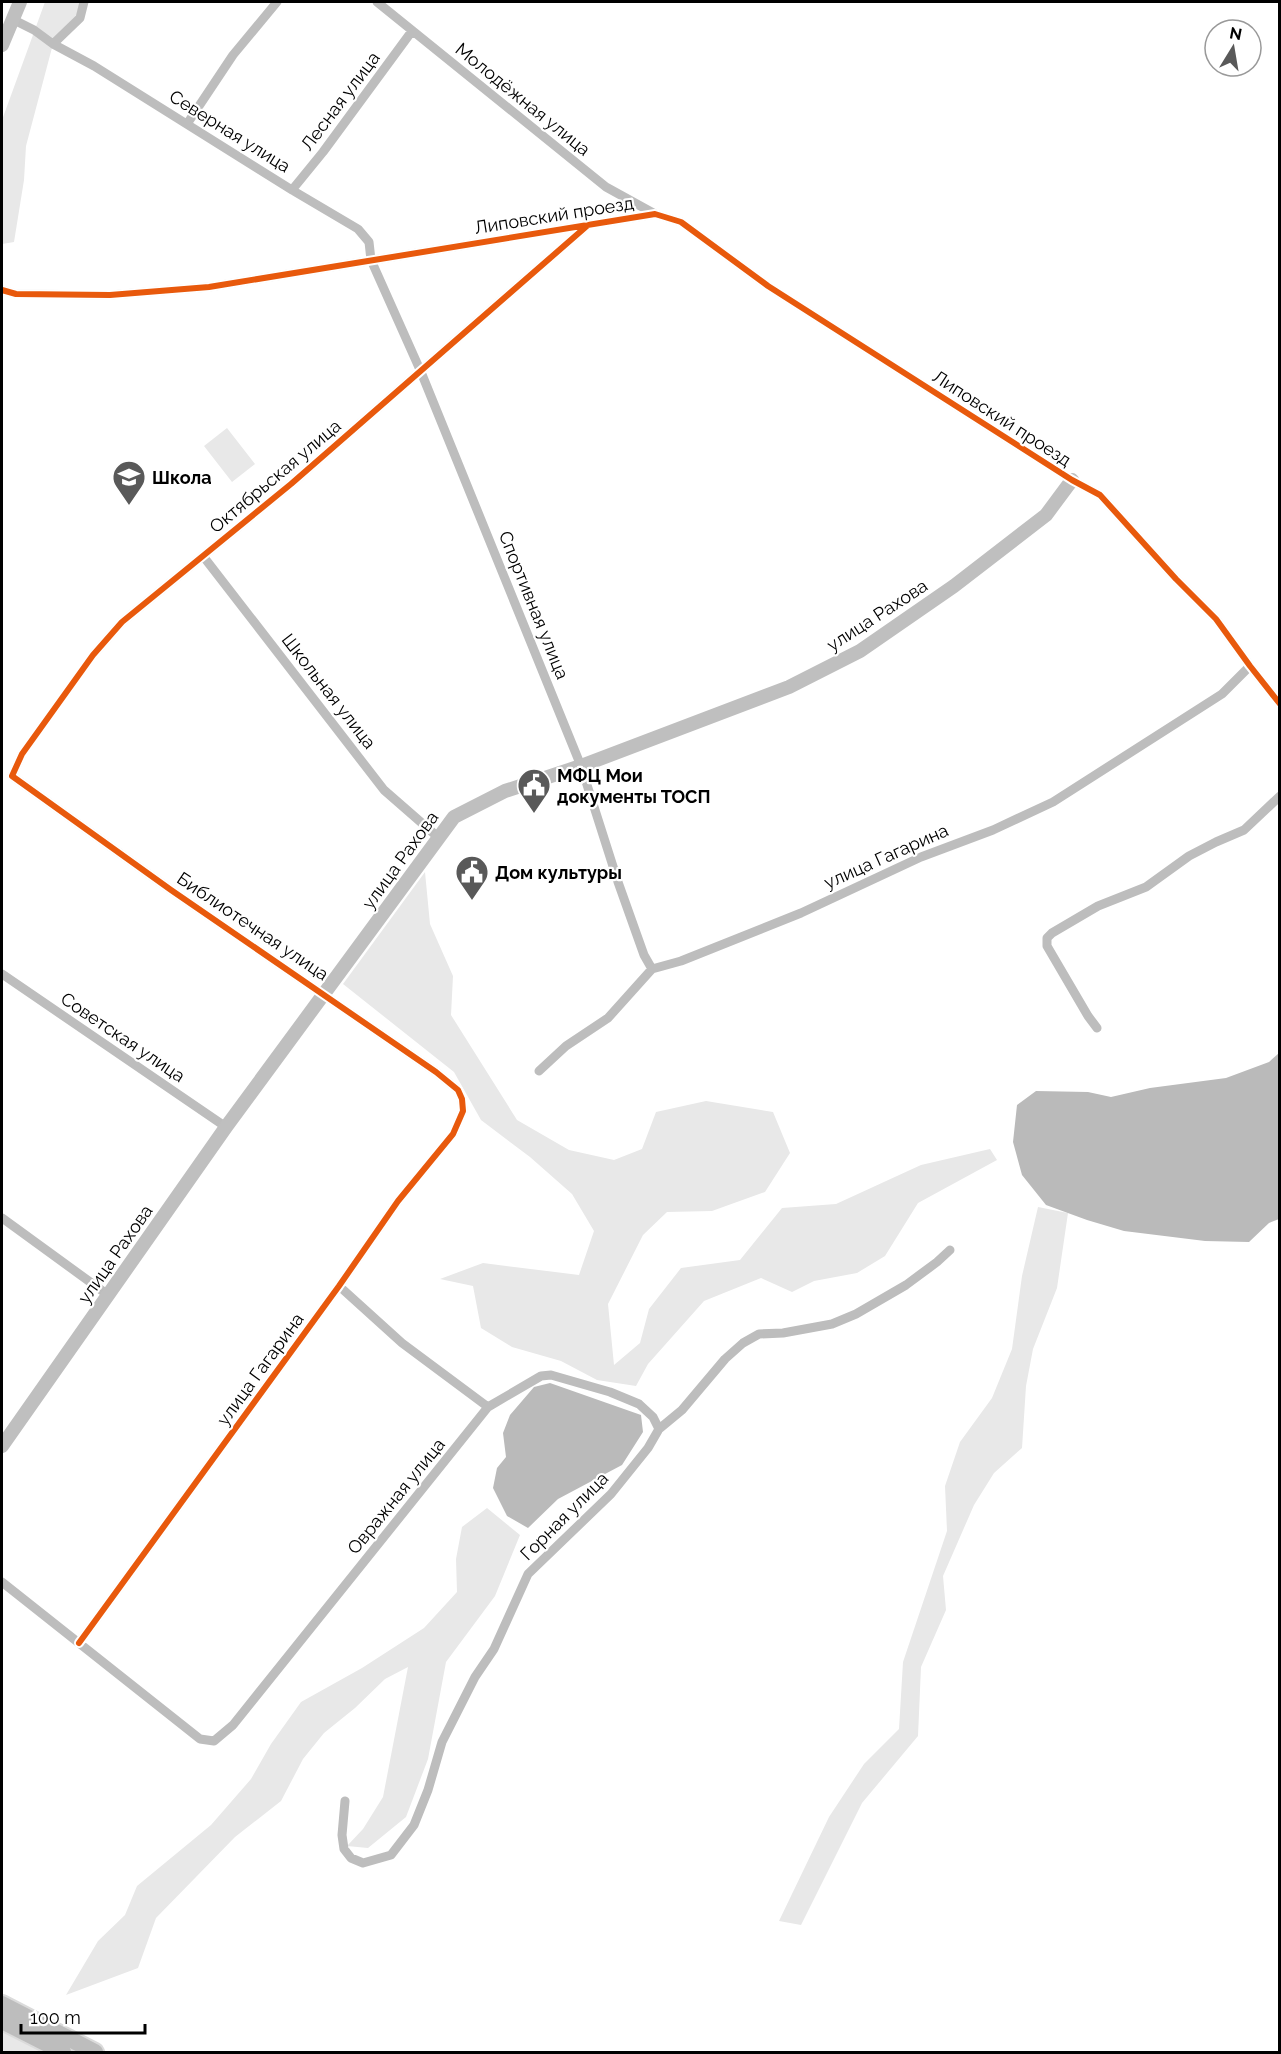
<svg xmlns="http://www.w3.org/2000/svg" width="1281" height="2054" font-family="Raleway,sans-serif">
<style>
.green{fill:#e8e8e8}
.water{fill:#bababa}
.lines{fill:none;stroke-linecap:round;stroke-linejoin:round}
.highway-casing{stroke:#dbdbdb;stroke-width:20}
.street{stroke:#bdbdbd;stroke-width:9}
.secondary{stroke:#bfbfbf;stroke-width:14}
.highway{stroke:#bdbdbd;stroke-width:16}
.cycleway-casing{stroke:#fff;stroke-width:10}
.cycleway{stroke:#e8590c;stroke-width:6}
.labels{text-anchor:middle;dominant-baseline:central;stroke-width:4.5;stroke-linejoin:round;paint-order:stroke}
.street-label{font-size:18px;fill:#000;stroke:#fff}
.poi-label{font-size:18px;font-weight:bold;fill:#000;stroke:#fff;text-anchor:start}
</style>
<rect width="100%" height="100%" fill="#fff"/>
<path class="green" d="M45,2H84L80,18L53,44L26,146L24,180L14,242L2,244V120Z
M227,428L255,464L232,482L204,446Z
M425,872L430,924L453,976L451,1015L517,1120L569,1150L614,1160L642,1149L656,1112L706,1101L773,1112L790,1153L765,1192L712,1211L667,1212L643,1235L608,1304L614,1365L640,1343L649,1309L681,1268L740,1260L782,1208L836,1204L921,1165L990,1149L997,1160L918,1203L885,1256L857,1273L814,1281L792,1292L761,1278L704,1301L648,1364L636,1386L597,1380L561,1361L512,1347L481,1328L473,1286L440,1279L483,1263L579,1275L594,1231L572,1194L530,1157L481,1120L454,1072L343,984Z
M1038,1207L1068,1213L1057,1288L1033,1349L1026,1386L1022,1448L994,1473L974,1505L943,1576L946,1610L921,1667L918,1736L862,1803L801,1925L779,1921L829,1817L864,1764L899,1729L903,1662L947,1531L945,1486L960,1442L992,1398L1012,1349L1022,1276Z
M487,1508L520,1535L495,1596L446,1662L428,1759L406,1817L368,1848L347,1846L363,1829L383,1797L408,1667L385,1679L355,1708L324,1733L303,1759L281,1801L235,1837L156,1918L138,1968L66,1995L98,1941L125,1915L137,1886L211,1825L251,1779L271,1744L301,1702L362,1668L424,1628L457,1592L456,1559L462,1527Z
M2,2030L46,2052H2Z"/>
<path class="water" d="M1279,1053V1219L1269,1223L1249,1242L1205,1241L1124,1231L1087,1220L1046,1205L1022,1175L1013,1142L1017,1105L1036,1091L1088,1092L1111,1097L1150,1088L1226,1078L1269,1062Z
M550,1383L641,1415L643,1432L622,1465L558,1499L528,1528L507,1516L493,1488L497,1468L506,1457L503,1433L510,1415L534,1387Z"/>
<g class="lines">
<defs>
<path id="highway" d="M2,2004L95,2052
M2,2021L63,2052"/>
</defs>
<use href="#highway" class="highway-casing"/>
<path class="street" d="M377,2L606,187L655,214
M12,19L34,30L53,44L94,66L292,190L358,229L369,242L371,260L421,372L581,766L618,882L644,955L652,969
M53,44L80,18L84,2
M187,124L233,55L277,2
M292,190L323,152L412,31
M2,290L16,294L110,295L209,287L655,214L681,222L768,286L1072,480L1100,495L1176,579L1216,619L1250,666L1280,704
M203,556L384,790L439,838
M2,974L226,1127
M1097,1028L1088,1016L1047,946V938L1052,933L1098,906L1146,887L1189,856L1216,842L1244,830L1280,796
M539,1071L566,1046L608,1018L652,969L681,961L801,913L921,857L993,830L1053,802L1222,694L1250,666
M2,1218L108,1295
M488,1407L541,1376L551,1375L610,1392L639,1404L653,1417L659,1429
M2,1582L200,1739L214,1741L233,1725L488,1407L402,1343L339,1286
M79,1643L339,1286L398,1201L453,1134L463,1111L462,1099L458,1090L436,1072L171,890L12,776L22,754L93,655L122,622L291,484L588,225
M345,1801L342,1835L344,1849L351,1858L363,1863L391,1855L414,1825L428,1790L442,1742L475,1677L494,1649L528,1574L611,1494L648,1448L659,1429L682,1410L725,1359L743,1343L759,1334L783,1333L832,1324L856,1314L906,1285L937,1262L950,1250"/>
<path class="secondary" d="M2,45L20,2
M2,1446L226,1127L454,817L505,791L581,766L789,687L860,651L954,586L1046,515L1072,480"/>
<use href="#highway" class="highway"/>
<defs>
<path id="cycleway" d="M2,290L16,294L110,295L209,287L655,214L681,222L768,286L1072,480L1100,495L1176,579L1216,619L1250,666L1280,704
M79,1643L339,1286L398,1201L453,1134L463,1111L462,1099L458,1090L436,1072L171,890L12,776L22,754L93,655L122,622L291,484L588,225"/>
</defs>
<use href="#cycleway" class="cycleway-casing"/>
<use href="#cycleway" class="cycleway"/>
</g>
<defs>
<symbol id="school-pin" viewBox="-11 -11 22 30"><path d="M0 17L-7.5 6A9.5 9.5 0 1 1 7.5 6Z" fill="#595959" stroke="#fff"/><path d="M0-5L7-2L0 1L-7-2ZM-4 1L0 2.5L4 1V4Q0 6-4 4Z" fill="#fff"/></symbol>
<symbol id="civic-pin" viewBox="-11 -11 22 30"><path d="M0 17L-7.5 6A9.5 9.5 0 1 1 7.5 6Z" fill="#595959" stroke="#fff"/><path d="M-.6-6.5H3V-4.5H.6V-3L4-1V1h2V6H-6V1h2V-1L-.6-3ZM-1.2 2.5V6h2.4V2.5Z" fill="#fff"/></symbol>
</defs>
<g fill-rule="evenodd">
<use href="#school-pin" x="110" y="458" width="38" height="52"/>
<use href="#civic-pin" x="515" y="766" width="38" height="52"/>
<use href="#civic-pin" x="453" y="853" width="38" height="52"/>
</g>
<g class="labels">
<g class="street-label">
<text transform="translate(523 99) rotate(39)">Молодёжная улица</text>
<text transform="translate(340 101) rotate(-53)">Лесная улица</text>
<text transform="translate(230 131) rotate(32)">Северная улица</text>
<text transform="translate(554 215) rotate(-9)">Липовский проезд</text>
<text transform="translate(1002 418) rotate(33)">Липовский проезд</text>
<text transform="translate(275 476) rotate(-40)">Октябрьская улица</text>
<text transform="translate(534 605) rotate(68)">Спортивная улица</text>
<text transform="translate(877 615) rotate(-33)">улица Рахова</text>
<text transform="translate(329 691) rotate(52)">Школьная улица</text>
<text transform="translate(886 856) rotate(-24)">улица Гагарина</text>
<text transform="translate(400 860) rotate(-54)">улица Рахова</text>
<text transform="translate(253 926) rotate(34)">Библиотечная улица</text>
<text transform="translate(123 1037) rotate(34)">Советская улица</text>
<text transform="translate(115 1254) rotate(-55)">улица Рахова</text>
<text transform="translate(260 1369) rotate(-54)">улица Гагарина</text>
<text transform="translate(396 1496) rotate(-51)">Овражная улица</text>
<text transform="translate(564 1516) rotate(-45)">Горная улица</text>
</g>
<g class="poi-label">
<text x="152" y="477">Школа</text>
<text x="557" y="775">МФЦ Мои<tspan x="557" dy="21">документы ТОСП</tspan></text>
<text x="495" y="872">Дом культуры</text>
</g>
</g>
<rect width="1281" height="2054" fill="none" stroke="#000000" stroke-width="6"/>
<g transform="translate(1233 48) rotate(11)"><circle r="28" fill="#ffffff" stroke="#999999" stroke-width="1.5"/>
<path d="M0-4.5L10 22L0 15L-10 22Z" fill="#595959"/>
<text y="-9" font-size="16" font-weight="bold" text-anchor="middle" fill="#000000">N</text>
</g>
<path d="M21 2024v9h124v-9" fill="none" stroke="#000000" stroke-width="3"/>
<text x="30" y="2024" font-size="18" fill="#000000" stroke="#ffffff" stroke-width="4.5" paint-order="stroke">100 m</text>
</svg>
